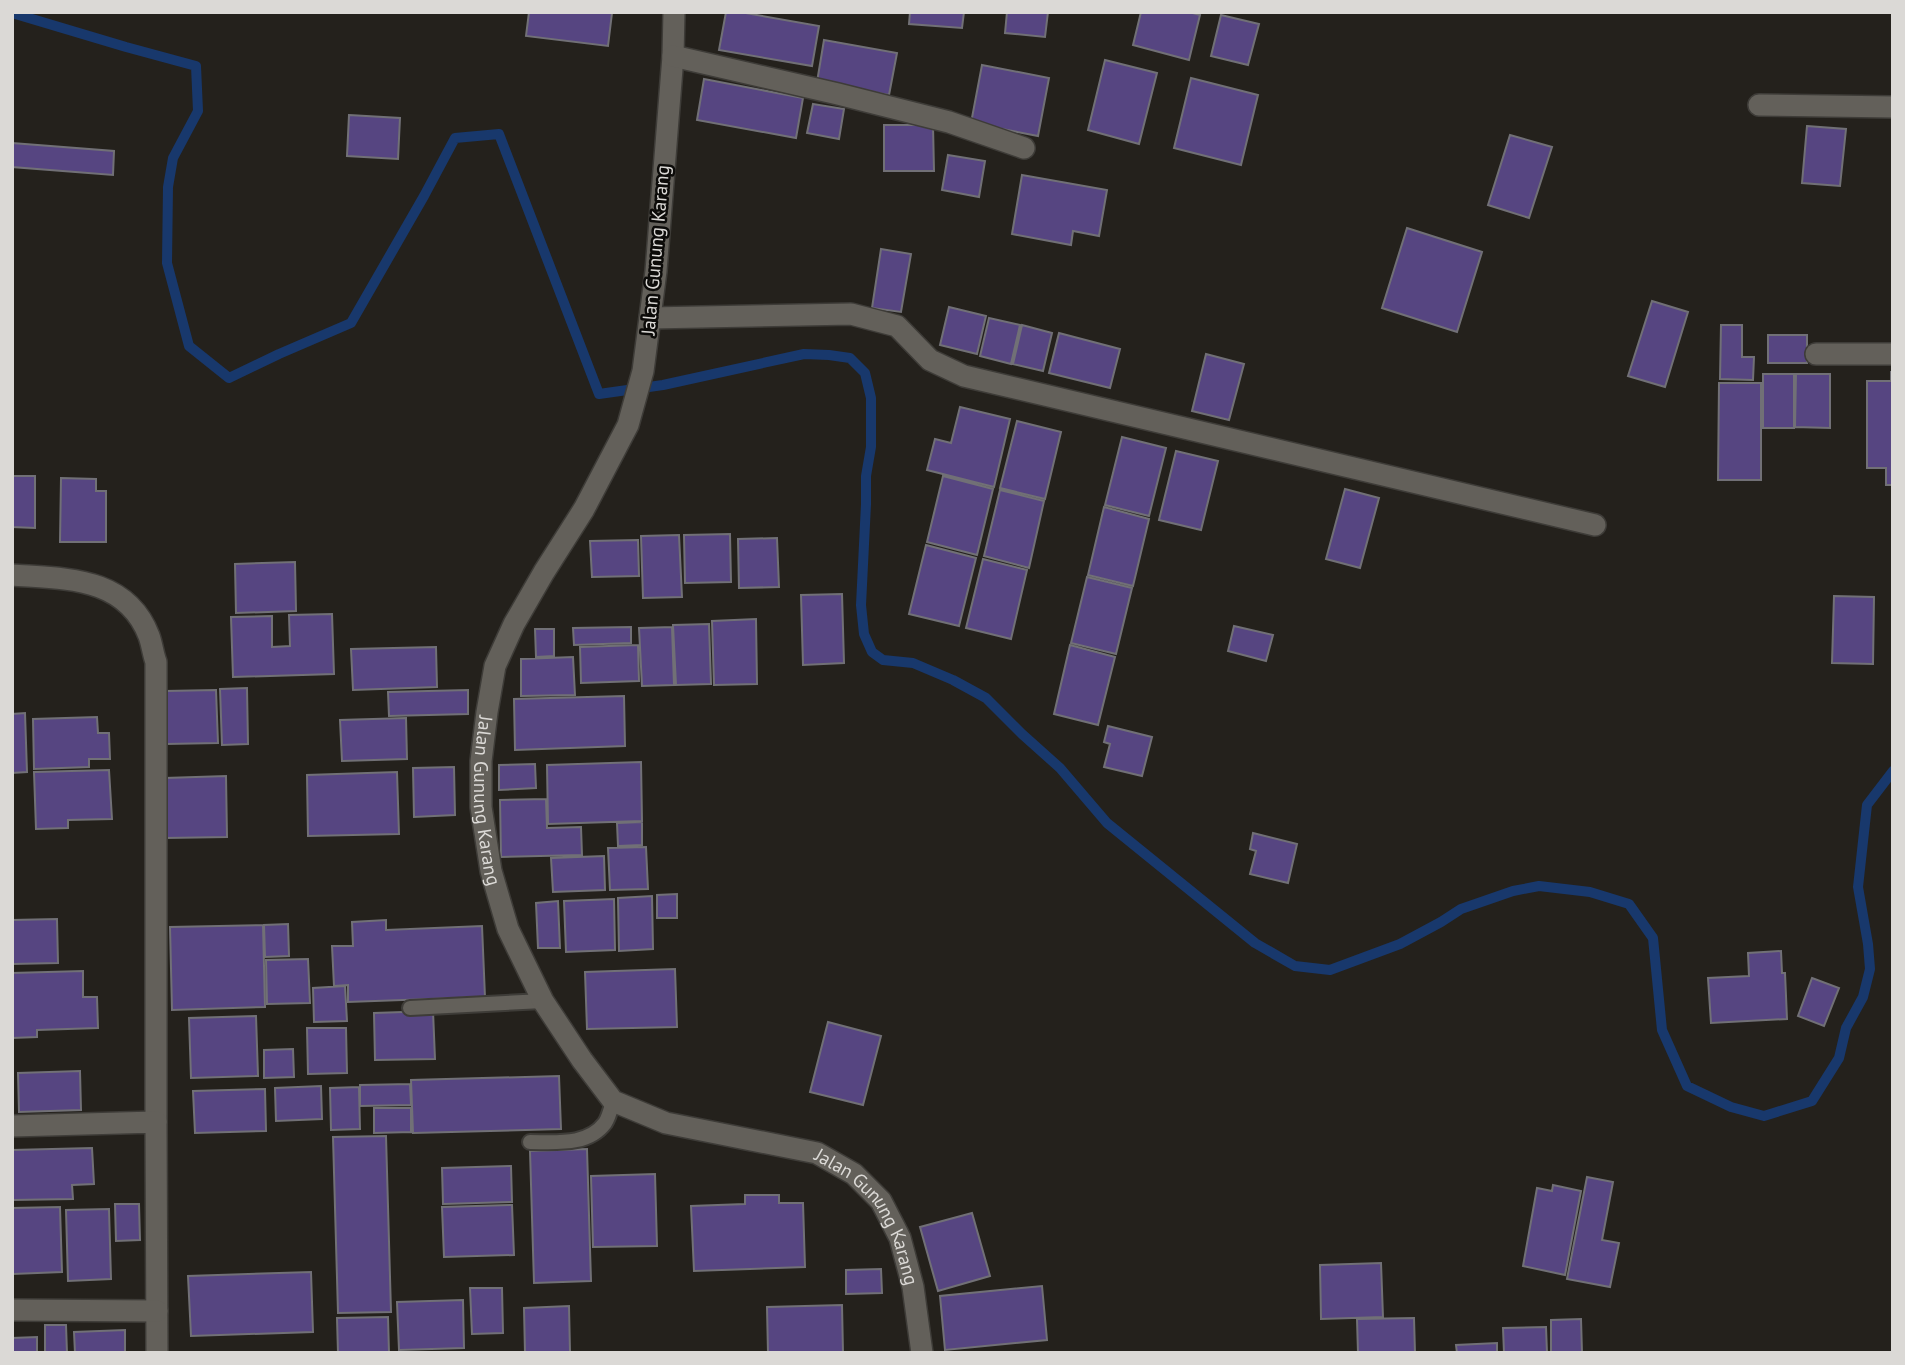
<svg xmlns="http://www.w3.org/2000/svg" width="1905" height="1365" font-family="'PT Sans',sans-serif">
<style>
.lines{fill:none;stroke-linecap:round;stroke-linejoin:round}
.stream{stroke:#18386c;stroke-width:10}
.building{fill:#564581;stroke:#717076;stroke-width:2}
.lane-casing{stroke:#3e3c38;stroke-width:18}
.street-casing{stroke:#3e3c38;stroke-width:24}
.lane{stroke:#63605a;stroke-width:14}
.street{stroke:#63605a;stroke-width:21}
.labels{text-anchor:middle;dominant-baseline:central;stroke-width:5;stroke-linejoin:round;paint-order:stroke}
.street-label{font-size:19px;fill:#dbd9d6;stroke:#0c0b09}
</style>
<rect width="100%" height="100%" fill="#24211c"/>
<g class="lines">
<path class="stream" d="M12,13L126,47L196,66L198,111L173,158L168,187L167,263L189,346L229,378L279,354L351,323L424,196L455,138L499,134L599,394L663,385L804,354L829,355L850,358L865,373L871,398V447L866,476V504L861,605L864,634L872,652L883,660L913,663L953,680L986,698L1022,734L1060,768L1107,823L1255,943L1295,966L1330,970L1400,944L1441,922L1461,909L1513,891L1539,886L1590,892L1629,904L1653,938L1662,1030L1687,1086L1731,1107L1764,1116L1812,1101L1839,1058L1846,1028L1863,997L1870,969L1868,944L1858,887L1867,805L1893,771"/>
</g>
<path class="building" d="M529,12L612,13L608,46L526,36Z
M726,12H740L819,26L812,66L719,50Z
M910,12H964L962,28L909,24Z
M1007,12H1048L1045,37L1005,33Z
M1141,12H1189L1200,15L1189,60L1133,45Z
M1221,15L1259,24L1248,65L1211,56Z
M824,40L897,53L889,95L817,82Z
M1105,60L1157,73L1139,144L1088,130Z
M982,65L1049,78L1038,136L971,123Z
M1191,78L1258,95L1241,165L1174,148Z
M704,79L803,98L796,138L697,120Z
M813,104L844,109L839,139L807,133Z
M349,115L400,118L398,159L347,156Z
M884,125H933L934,171H884Z
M1807,126L1846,129L1840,186L1802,183Z
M1510,135L1552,147L1529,218L1488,205Z
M12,143L114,151L113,175L12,167Z
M948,155L985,161L979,197L942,190Z
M1022,175L1107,190L1099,236L1073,231L1071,245L1012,234Z
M1407,228L1482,252L1457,332L1382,308Z
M881,249L911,254L901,312L872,308Z
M1652,301L1688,312L1665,387L1628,376Z
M949,307L986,316L977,354L940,345Z
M989,318L1020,325L1011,364L980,356Z
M1022,325L1052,333L1043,371L1013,364Z
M1721,325H1742V357H1754L1753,380L1720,379Z
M1059,333L1120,349L1110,388L1049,373Z
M1768,335H1807V363H1768Z
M1206,354L1244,364L1229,420L1192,411Z
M1891,372H1893V485H1886V468H1867V381H1891Z
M1763,374H1794V428H1763Z
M1796,374H1830V428L1795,427Z
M1719,383H1761V480H1718Z
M960,407L1010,419L994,487L927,470L935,439L951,443Z
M1017,421L1061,432L1045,499L1000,488Z
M1122,437L1166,448L1149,516L1105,505Z
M1176,451L1218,461L1201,530L1159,520Z
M12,476H35V528L12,527Z
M943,476L993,489L977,555L927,542Z
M61,478L96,479V491H106V542H60Z
M1345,489L1379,498L1360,568L1326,559Z
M1000,490L1044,501L1029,568L984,556Z
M1104,507L1149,519L1133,586L1088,575Z
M730,534L731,582L685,583L684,535Z
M679,535L682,597L643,598L641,536Z
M777,538L779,587L739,588L738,539Z
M638,540L639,576L592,577L590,541Z
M926,545L976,558L959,626L909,614Z
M983,559L1027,570L1011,639L966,628Z
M295,562L296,611L236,613L235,564Z
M1087,577L1132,588L1116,654L1071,643Z
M842,594L844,663L803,665L801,595Z
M1834,596L1874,597L1873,664L1832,663Z
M332,614L334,674L233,677L231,617L272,616V647L290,646L289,615Z
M756,619L757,684L714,685L712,621Z
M709,624L711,684L676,685L673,625Z
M1234,626L1273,635L1266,661L1228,651Z
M631,627V643L574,645L573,628Z
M672,627L674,685L642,686L639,628Z
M535,629H554V656L536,657Z
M638,645L639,681L581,683L580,647Z
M1070,645L1115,657L1098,725L1054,714Z
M436,647L437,687L353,690L351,649Z
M573,657L575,695L521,696V659Z
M247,688L248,744L222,745L220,689Z
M216,690L218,743L166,744L165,691Z
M468,690V714L389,716L388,692Z
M624,696L625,746L515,750L514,699Z
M25,713L27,772L12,773V714Z
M97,717L98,733H109L110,759H89V767L34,769L33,719Z
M406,718L407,759L342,761L340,720Z
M1108,726L1152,737L1142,776L1104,767L1110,744L1104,742Z
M641,762L642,821L548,824L547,765Z
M535,764L536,788L499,790V765Z
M454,767L455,815L414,817L413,768Z
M109,770L112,819L68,820V828L36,829L34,772Z
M397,772L399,834L308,836L307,775Z
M226,776L227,837L166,838L165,778Z
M546,799L547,828L581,827L582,855L501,857L500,800Z
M642,822V845L618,846L617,823Z
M1253,833L1297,844L1288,883L1250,874L1256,851L1250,849Z
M646,847L648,889L610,890L608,848Z
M604,856L605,890L553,892L551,858Z
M677,894V918H657V895Z
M652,896L653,949L619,951L618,898Z
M614,899L615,950L566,952L564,901Z
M558,901L560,948H538L536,903Z
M57,919L58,963L12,964V920Z
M386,920V930L482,926L485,997L348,1002V985L334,986L332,946H353L352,922Z
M288,924L289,956L265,957L264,925Z
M263,925L265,1007L172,1010L170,927Z
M1781,951L1782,973H1785L1787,1019L1711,1023L1708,978L1749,976L1748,953Z
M308,959L310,1003L267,1004L266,960Z
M675,969L677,1027L587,1029L585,972Z
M83,971V997H97L98,1028L37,1030V1037L12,1038V973Z
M1812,978L1839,988L1824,1026L1798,1016Z
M345,986L347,1021L314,1022L313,988Z
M433,1011L435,1059L375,1060L374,1013Z
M256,1016L258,1076L191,1078L189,1018Z
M828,1022L881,1036L863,1105L810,1092Z
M307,1028H346L347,1073L308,1074Z
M293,1049L294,1077L264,1078V1050Z
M80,1071L81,1110L19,1112L18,1073Z
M559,1076L561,1129L413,1133L411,1080Z
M410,1084L411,1105L360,1106V1085Z
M321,1086L322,1119L276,1121L275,1088Z
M359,1087L360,1129L331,1130L330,1088Z
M265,1089L266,1131L195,1133L193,1091Z
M374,1108H411V1132L374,1133Z
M386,1136L391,1312L338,1313L333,1137Z
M92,1148L94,1184L72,1185L73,1199L12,1200V1150Z
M587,1149L591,1281L534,1283L530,1151Z
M511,1166L512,1202L443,1204L442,1168Z
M655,1174L657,1246L593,1247L591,1176Z
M1587,1177L1613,1182L1602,1240L1619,1243L1610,1287L1567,1279Z
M1553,1185L1581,1191L1565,1275L1523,1266L1537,1188L1552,1191Z
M745,1195H779V1203H803L805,1267L694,1271L691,1206L745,1204Z
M115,1204H139L140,1240L116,1241Z
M512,1205L514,1255L444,1257L442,1207Z
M60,1207L62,1272L13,1274L12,1208Z
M109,1209L111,1279L68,1281L66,1210Z
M972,1213L990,1276L938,1291L920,1227Z
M1381,1263L1383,1317L1321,1319L1320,1265Z
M881,1269L882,1293L846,1294V1270Z
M311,1272L313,1332L191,1336L188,1276Z
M1042,1286L1047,1340L945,1350L940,1296Z
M470,1288H502L503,1333L472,1334Z
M463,1300L464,1348L399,1350L397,1302Z
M842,1305L843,1353H768L767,1307Z
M569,1306L570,1352L525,1353L524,1308Z
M388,1317L389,1353H338L337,1318Z
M1414,1318L1415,1353H1358L1357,1319Z
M1581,1319L1582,1353H1551V1320Z
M45,1325H66L67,1353H45Z
M1546,1327L1547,1353H1504L1503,1328Z
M125,1330V1353H75L74,1332Z
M37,1337V1353H12V1338Z
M1497,1343V1353H1457L1456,1345Z"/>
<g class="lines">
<defs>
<path id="lane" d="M410,1008L543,1001
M530,1142C556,1142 588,1146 605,1123C609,1117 611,1108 613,1101"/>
<g id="street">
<path id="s1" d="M674,12L673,56L656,271L643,371L628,425L584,509L544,572L514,624L495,666L487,712L481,761V807L491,871L508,929L543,1001L582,1060L613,1101L666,1123L817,1153L854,1174L881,1201L900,1238L913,1287L922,1353"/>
<path d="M673,56L838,94L949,122L1024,148"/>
<path d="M1759,105L1893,107"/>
<path d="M650,318L851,314L897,326L930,360L964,376L1595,525"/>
<path d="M1816,354H1893"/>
<path d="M12,575C65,579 126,576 149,636C152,644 153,654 156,662V1122"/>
<path d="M12,1126L156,1122L157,1353"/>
<path d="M12,1310L157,1311"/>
</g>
</defs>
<use href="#lane" class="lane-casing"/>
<use href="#street" class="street-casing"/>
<use href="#lane" class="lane"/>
<use href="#street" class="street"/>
</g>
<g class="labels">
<g class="street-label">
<text transform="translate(655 250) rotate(-85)">Jalan Gunung Karang</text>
<text stroke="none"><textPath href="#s1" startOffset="828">Jalan Gunung Karang</textPath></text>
<text stroke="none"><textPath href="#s1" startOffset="1458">Jalan Gunung Karang</textPath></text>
</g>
</g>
<rect width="1905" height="1365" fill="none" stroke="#dbd9d6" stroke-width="28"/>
</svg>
